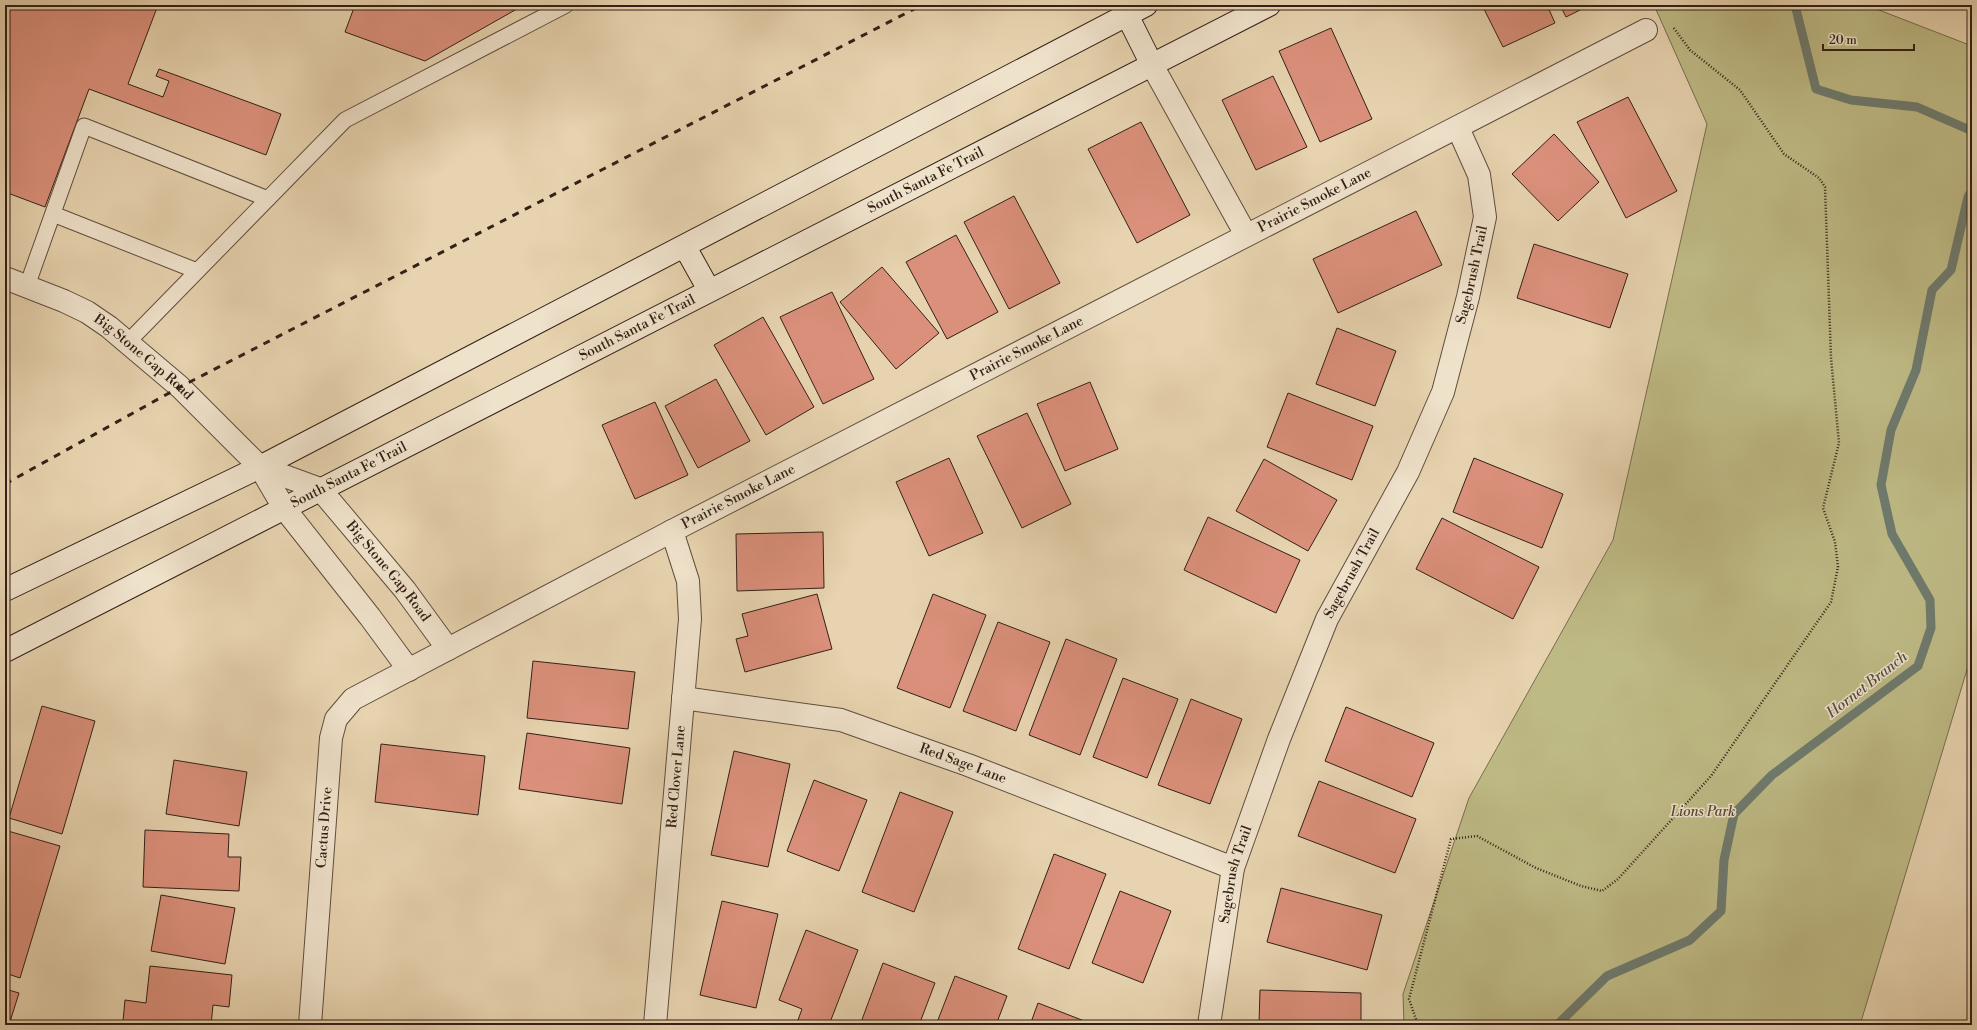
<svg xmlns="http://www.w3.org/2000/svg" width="1977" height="1030" font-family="'Libre Bodoni',serif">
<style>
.green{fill:#beba85;stroke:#786d4e}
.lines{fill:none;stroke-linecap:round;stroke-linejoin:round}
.stream{stroke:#6f7b6e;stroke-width:9}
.building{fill:#db907b;stroke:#332017}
.service-casing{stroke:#604d3d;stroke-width:17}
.minor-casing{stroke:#604d3d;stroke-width:24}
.tertiary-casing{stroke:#604d3d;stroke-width:24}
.secondary-casing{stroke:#332017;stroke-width:24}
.path{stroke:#332017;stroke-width:2.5;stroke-dasharray:1 2;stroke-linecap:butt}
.service{stroke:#efe2cb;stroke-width:15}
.minor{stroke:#efe2cb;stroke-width:22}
.tertiary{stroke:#efe2cb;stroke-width:22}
.secondary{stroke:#efe2cb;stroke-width:22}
.rail{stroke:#332017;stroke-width:3;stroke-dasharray:7 7;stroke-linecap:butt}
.labels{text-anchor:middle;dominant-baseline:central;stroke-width:3;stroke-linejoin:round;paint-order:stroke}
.street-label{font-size:14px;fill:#332017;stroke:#efe2cb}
.park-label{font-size:14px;font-style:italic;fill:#564632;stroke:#efe2cb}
.water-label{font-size:15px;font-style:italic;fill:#514e42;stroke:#efe2cb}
</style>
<rect width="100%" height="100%" fill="#e7d3af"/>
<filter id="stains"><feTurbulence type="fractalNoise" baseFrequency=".005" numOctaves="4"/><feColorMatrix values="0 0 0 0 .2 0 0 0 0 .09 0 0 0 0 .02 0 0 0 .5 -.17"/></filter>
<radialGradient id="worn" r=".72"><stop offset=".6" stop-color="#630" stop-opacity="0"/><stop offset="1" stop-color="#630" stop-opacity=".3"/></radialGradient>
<path class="green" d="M1654,5H1866L1972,46V653L1860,1025H1404L1403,994L1469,798L1613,540L1707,124Z"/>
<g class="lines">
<path class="stream" d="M1795,5L1816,89L1851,100L1917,107L1972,131
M1557,1025L1607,976L1690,940L1721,911L1724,860L1734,814L1772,775L1918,666L1931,628L1930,600L1892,534L1881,485L1891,430L1916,370L1932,290L1951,270L1968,197L1972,190"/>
</g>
<path class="building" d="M5,5H158L128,84L163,97L169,81L156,76L159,69L281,114L266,155L89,89L45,207L5,192Z
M355,5H524L425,61L345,32Z
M1482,5H1547L1555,23L1503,47Z
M1560,5H1590L1566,17Z
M1331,28L1372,119L1320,142L1279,51Z
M1273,76L1307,147L1256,170L1222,100Z
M1628,97L1677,191L1626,218L1577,122Z
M1141,122L1190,215L1137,243L1088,149Z
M1554,134L1599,182L1558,221L1512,174Z
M1014,196L1060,283L1009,309L964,222Z
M1416,211L1442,265L1338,313L1313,259Z
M956,235L998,312L947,339L906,262Z
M1534,244L1628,274L1610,328L1517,298Z
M882,267L939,333L896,369L840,302Z
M832,292L874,379L823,404L780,317Z
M763,317L814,407L766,435L714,345Z
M1337,328L1396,351L1375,406L1316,384Z
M716,379L750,441L698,468L665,406Z
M1090,382L1118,449L1065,471L1037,404Z
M1288,393L1373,426L1352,480L1267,447Z
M655,402L688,475L635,499L602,425Z
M1027,413L1071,504L1022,528L977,436Z
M949,458L983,533L929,556L896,482Z
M1474,458L1563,494L1542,548L1453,512Z
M1264,459L1337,500L1308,551L1236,511Z
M1208,517L1300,560L1276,613L1184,570Z
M1442,518L1539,567L1513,619L1416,569Z
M823,532L824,588L737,591L736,534Z
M817,594L832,649L745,672L736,639L748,636L742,614Z
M933,594L986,615L950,708L897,688Z
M998,622L1050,642L1016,731L963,711Z
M1066,639L1117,659L1080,755L1029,735Z
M533,661L635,672L628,729L527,718Z
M1123,678L1178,699L1147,778L1093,757Z
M1191,699L1242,719L1210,804L1158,785Z
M42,706L95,721L62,834L9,818Z
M1346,707L1434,743L1412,797L1325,761Z
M527,733L630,748L622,804L519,789Z
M381,744L485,756L478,815L375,802Z
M734,751L790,764L768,867L711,855Z
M174,760L247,772L239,826L166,814Z
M814,780L867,800L839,871L787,851Z
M1319,781L1416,819L1395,873L1298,836Z
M900,792L953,812L914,912L862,892Z
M145,830L229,834L228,857H241L239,891L143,887Z
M8,831L60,846L20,978L5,973V840Z
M1054,854L1106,874L1069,969L1018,949Z
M1281,888L1382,915L1367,970L1267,942Z
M1120,891L1171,911L1143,983L1092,963Z
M161,895L235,908L225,964L151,951Z
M722,901L778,914L756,1008L700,995Z
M806,930L858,950L829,1025H812L798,1020L802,1009L779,1000Z
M883,963L935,983L919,1025H860Z
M150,966L232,975L229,1007L213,1005L211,1025H158L123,1021L125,1000L146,1003Z
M955,976L1007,996L996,1025H936Z
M5,989L19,993L9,1025H5Z
M1260,990L1361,993V1025H1259Z
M1038,1003L1092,1024L1091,1025H1030Z"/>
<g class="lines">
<defs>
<path id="service" d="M53,214L197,271
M27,286L84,126L268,199
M127,343L345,120L566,5"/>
<g id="minor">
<path d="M1152,65L1246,235"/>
<path id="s1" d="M320,489L405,590L448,649"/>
<path d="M284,508L370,617L409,670"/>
<path id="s2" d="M683,698L841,720L968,765L1233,868"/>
<path id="s3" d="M310,1025L331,738L336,719L353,699L672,531L1646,30"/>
<path id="s4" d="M655,1025L690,619L688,581L672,531"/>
<path id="s5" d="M1209,1025L1233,868L1279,739L1327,619L1408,472L1443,392L1468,297L1485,217L1479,175L1458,128"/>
</g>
<g id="tertiary">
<path id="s6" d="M5,278L64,301L87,312L109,327L180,387L260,467L284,508"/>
<path d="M260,467L320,489"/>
</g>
<g id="secondary">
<path d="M1127,15L1152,65"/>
<path d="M685,247L709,290"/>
<path d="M5,590L260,467L1146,5"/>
<path id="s7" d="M5,651L1269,5"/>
</g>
</defs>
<use href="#service" class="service-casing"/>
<use href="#minor" class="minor-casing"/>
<use href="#tertiary" class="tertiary-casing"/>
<use href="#secondary" class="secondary-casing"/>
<path class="path" d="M1418,1025L1409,999L1451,839L1477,836L1536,868L1581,886L1602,891L1618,879L1711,776L1831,602L1838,567L1835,542L1823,508L1839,443L1831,358L1825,187L1819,178L1784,154L1740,90L1690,50L1673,27"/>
<use href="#service" class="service"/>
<use href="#minor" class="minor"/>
<use href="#tertiary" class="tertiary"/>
<use href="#secondary" class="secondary"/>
<path class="rail" d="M5,484L180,387L922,5"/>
</g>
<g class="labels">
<g class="street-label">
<text stroke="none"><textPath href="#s7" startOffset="1034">South Santa Fe Trail</textPath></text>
<text stroke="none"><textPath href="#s3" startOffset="1417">Prairie Smoke Lane</textPath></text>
<text stroke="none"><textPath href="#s5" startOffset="801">Sagebrush Trail</textPath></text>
<text stroke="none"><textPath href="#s7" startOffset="710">South Santa Fe Trail</textPath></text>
<text stroke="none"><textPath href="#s3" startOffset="1093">Prairie Smoke Lane</textPath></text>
<text stroke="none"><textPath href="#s6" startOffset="161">Big Stone Gap Road</textPath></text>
<text stroke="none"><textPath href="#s7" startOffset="386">South Santa Fe Trail</textPath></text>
<text stroke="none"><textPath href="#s3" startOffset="769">Prairie Smoke Lane</textPath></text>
<text stroke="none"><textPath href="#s1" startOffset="107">Big Stone Gap Road</textPath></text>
<text stroke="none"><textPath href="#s5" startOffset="477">Sagebrush Trail</textPath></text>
<text stroke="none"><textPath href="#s2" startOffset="289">Red Sage Lane</textPath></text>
<text stroke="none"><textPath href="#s4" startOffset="249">Red Clover Lane</textPath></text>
<text stroke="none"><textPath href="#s3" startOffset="198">Cactus Drive</textPath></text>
<text stroke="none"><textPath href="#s5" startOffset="153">Sagebrush Trail</textPath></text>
</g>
<g class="park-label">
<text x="1703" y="812">Lions Park</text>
</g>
<g class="water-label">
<text transform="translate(1867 685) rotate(-38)">Hornet Branch</text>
</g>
</g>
<rect width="1977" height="1030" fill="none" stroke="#e7d3af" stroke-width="20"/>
<rect x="6" y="6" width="1965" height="1018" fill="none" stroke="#332017" stroke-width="2"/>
<rect x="10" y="10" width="1957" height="1010" fill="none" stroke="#332017"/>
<path d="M1823 44v6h91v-6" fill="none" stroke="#332017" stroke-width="2"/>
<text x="1829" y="44" font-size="12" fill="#332017" stroke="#efe2cb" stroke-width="3" paint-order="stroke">20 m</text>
<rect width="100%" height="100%" filter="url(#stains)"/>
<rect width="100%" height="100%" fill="url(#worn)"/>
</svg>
